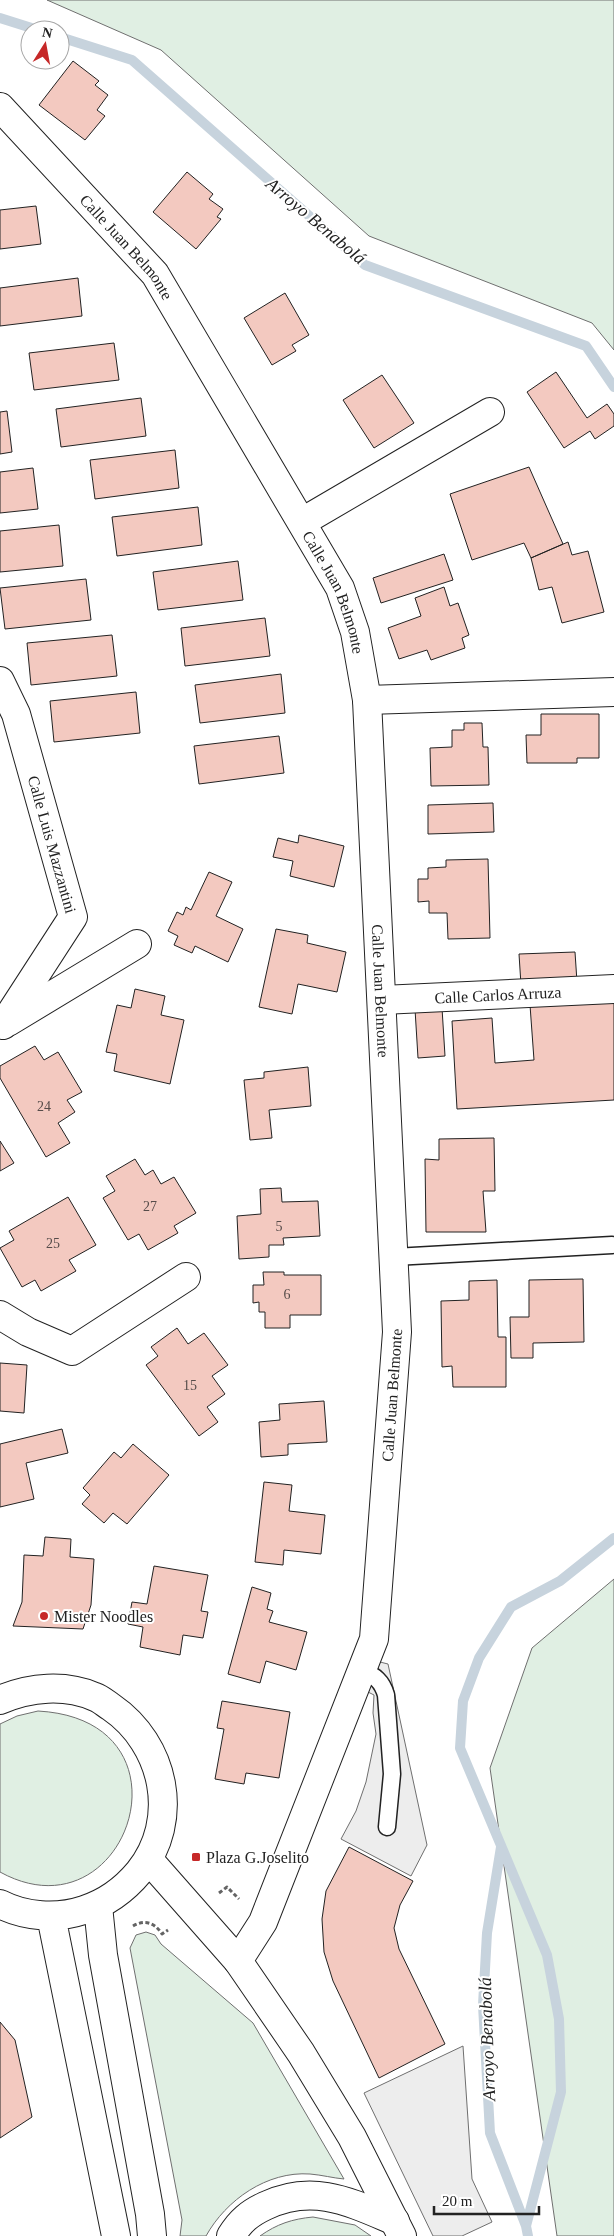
<svg xmlns="http://www.w3.org/2000/svg" width="614" height="2236" font-family="'Times New Roman',serif">
<style>
.green{fill:#e0efe3;stroke:#6f6f6f}
.parking{fill:#ededed;stroke:#6f6f6f}
.lines{fill:none;stroke-linecap:round;stroke-linejoin:round}
.stream{stroke:#c7d3dd;stroke-width:10}
.building{fill:#f3c9c0;stroke:#222}
.lane-casing{stroke:#222;stroke-width:19}
.street-casing{stroke:#222;stroke-width:30}
.secondary-casing{stroke:#222;stroke-width:30}
.highway-casing{stroke:#222;stroke-width:30}
.path{stroke:#646464;stroke-width:3;stroke-dasharray:4 2.5;stroke-linecap:butt}
.lane{stroke:#fff;stroke-width:16}
.street{stroke:#fff;stroke-width:28}
.secondary{stroke:#fff;stroke-width:28}
.highway{stroke:#fff;stroke-width:28}
.poi-dot{fill:#c62828;stroke:#fff;stroke-width:2}
.labels{text-anchor:middle;dominant-baseline:central;stroke-width:4;stroke-linejoin:round;paint-order:stroke}
.number-label{font-size:14px;fill:#564c4a}
.street-label{font-size:16px;fill:#222;stroke:#fff}
.poi-label{font-size:16px;fill:#222;stroke:#fff;text-anchor:start}
.water-label{font-size:18px;font-style:italic;fill:#222;stroke:#fff}
</style>
<rect width="100%" height="100%" fill="#fff"/>
<path class="green" d="M47,0H614V350L592,323L369,236L161,50Z
M614,1579V2236H557L490,1768L532,1648Z
M38,1711C202,1720 127,1942 0,1872V1724L17,1716Z
M146,1932L155,1935L161,1944L253,2023L344,2179C333,2178 322,2175 310,2174C267,2171 226,2200 206,2236H180L182,2220L130,1948L136,1935Z
M313,2217L355,2225L371,2236H260C277,2224 292,2219 313,2217Z"/>
<path class="parking" d="M380,1662L388,1664L427,1845L411,1876L341,1839L356,1811L366,1782L376,1734L373,1713L374,1695L368,1692Z
M463,2046L472,2179L492,2222L462,2236H433L364,2093Z"/>
<g class="lines">
<path class="stream" d="M0,18L38,30
M60,37L132,60L365,265L586,346L614,387
M501,1847L487,1933L483,2005L490,2133L526,2226
M528,2236L526,2226L561,2092L559,2019L547,1955L460,1748L463,1701L479,1658L511,1607L560,1581L614,1538"/>
</g>
<path class="building" d="M73,61L99,81L95,85L108,95L97,110L105,116L85,140L39,105Z
M187,172L213,194L209,199L223,209L217,217L221,219L196,249L153,212Z
M36,206L41,244L0,249V210Z
M78,278L82,316L0,326V288Z
M285,293L309,335L292,345L296,351L272,365L244,318Z
M114,343L119,380L34,390L29,353Z
M556,372L587,418L607,404L614,414V426L595,439L590,431L564,448L527,392Z
M382,375L414,423L374,448L343,400Z
M141,398L146,436L61,447L56,409Z
M7,411L12,452L0,454V412Z
M175,450L179,488L95,499L90,460Z
M529,467L563,544L531,558L524,543L472,560L450,494Z
M33,468L38,509L0,513V472Z
M198,507L202,545L117,556L112,517Z
M59,525L63,566L0,572V531Z
M568,542L572,555L588,551L604,612L562,623L552,587L539,590L531,558Z
M444,554L453,580L381,603L373,578Z
M238,561L243,600L158,610L153,572Z
M86,579L91,620L5,629L0,588Z
M444,587L450,606L458,603L469,635L462,638L465,648L431,660L427,650L399,659L388,628L421,616L415,598Z
M265,618L270,656L185,666L181,628Z
M112,635L117,676L31,685L27,643Z
M281,674L285,713L200,723L195,685Z
M136,692L140,733L54,742L50,701Z
M541,714H599V758H577V763H527L526,735H541Z
M464,723H482L483,747H488L489,785L431,786L430,748L452,747V730H464Z
M279,736L284,773L199,784L194,746Z
M493,803L494,832L428,834V805Z
M299,835L344,846L334,887L290,876L293,861L273,857L278,838L298,843Z
M488,859L490,938L448,939L447,913H429V901L418,902V879H428V868L446,867V860Z
M209,872L232,882L216,916L243,929L228,962L195,946L192,953L174,945L178,936L168,931L177,912L183,915L186,907L191,910Z
M276,929L308,935L307,943L346,952L337,992L298,984L292,1014L259,1007Z
M575,952L577,982L521,985L519,954Z
M135,989L165,996L161,1015L184,1020L170,1084L114,1071L117,1054L106,1052L117,1005L131,1008Z
M614,1000V1100L457,1109L452,1021L492,1018L495,1063L534,1060L530,1005Z
M442,1008L445,1056L418,1058L415,1009Z
M35,1046L44,1060L58,1052L82,1092L67,1100L75,1112L58,1123L70,1143L46,1157L0,1078V1066Z
M308,1067L311,1106L269,1110L272,1138L250,1140L244,1080L264,1078V1072Z
M494,1138L495,1191H483L486,1232H426L425,1159L439,1160V1139Z
M0,1141L14,1163L0,1171Z
M135,1159L145,1175L153,1170L161,1184L174,1177L196,1213L174,1226L178,1233L148,1250L139,1234L128,1240L103,1198L115,1191L106,1176Z
M281,1188L282,1202L318,1201L320,1236L283,1238L284,1245H269V1257L239,1259L237,1216L261,1214L260,1189Z
M68,1197L96,1245L69,1260L76,1271L41,1291L35,1280L22,1287L0,1248L14,1240L9,1231Z
M263,1272H284V1275H321V1315H290V1328H265V1312H259V1302L253,1303V1285H264Z
M583,1279L584,1342L533,1343V1358H511L510,1317H529V1280Z
M497,1280L498,1337H506V1387H453L452,1366L442,1367L441,1301L469,1300V1281Z
M177,1328L188,1344L204,1333L228,1365L212,1376L225,1394L207,1407L218,1422L199,1436L146,1365L158,1356L151,1347Z
M0,1363L27,1365L24,1413L0,1411Z
M324,1401L327,1442L288,1444V1455L261,1457L259,1422L280,1420L279,1404Z
M62,1429L68,1453L26,1463L34,1499L0,1507V1444Z
M133,1444L169,1475L127,1524L113,1513L104,1523L82,1504L90,1495L83,1488L114,1452L121,1458Z
M264,1482L292,1485L289,1511L325,1515L321,1554L284,1550L283,1565L255,1562Z
M45,1537L71,1539L70,1557L94,1559L91,1605L83,1629L13,1626L22,1602L24,1555L43,1556Z
M154,1566L208,1575L201,1611L208,1612L203,1638L183,1635L180,1655L140,1647L143,1627L128,1624L132,1602L147,1604Z
M252,1587L271,1593L267,1609L273,1611L269,1622L307,1632L296,1670L266,1661L260,1683L228,1674Z
M222,1701L290,1712L279,1778L246,1773L244,1784L215,1779L224,1729L217,1728Z
M349,1847L413,1881L400,1905L394,1928L399,1949L445,2044L379,2078L333,1981L324,1952L322,1919L326,1891Z
M0,2022L15,2040L32,2117L0,2138Z"/>
<g class="lines">
<defs>
<path id="lane" d="M394,1257L612,1245
M362,1670C375,1676 382,1681 386,1695L392,1774L387,1827"/>
<g id="street">
<path id="s1" d="M0,107L155,274L340,588L355,632L367,700L397,1332L374,1639L263,1922L238,1961"/>
<path d="M302,522L490,412"/>
<path id="s2" d="M0,681L16,714L73,917L3,1025"/>
<path d="M367,700L614,692"/>
<path id="s3" d="M382,1000L614,989"/>
<path d="M8,1022L137,944"/>
<path d="M0,1315L28,1332L72,1351L186,1277"/>
</g>
<path id="secondary" d="M0,1700C30,1687 65,1684 95,1697C101,1699 106,1704 111,1707C165,1744 181,1820 139,1872C124,1890 106,1903 84,1910C57,1919 25,1917 0,1904
M149,1860L238,1961L301,2053L352,2137L402,2236
M51,1916L116,2236"/>
<path id="highway" d="M98,1906L103,1955L150,2214L152,2236
M231,2236C240,2221 250,2213 265,2206C313,2183 350,2202 395,2221"/>
</defs>
<use href="#lane" class="lane-casing"/>
<use href="#street" class="street-casing"/>
<use href="#secondary" class="secondary-casing"/>
<use href="#highway" class="highway-casing"/>
<path class="path" d="M219,1893L227,1887L239,1899
M133,1926C145,1919 155,1923 162,1934L168,1930"/>
<use href="#lane" class="lane"/>
<use href="#street" class="street"/>
<use href="#secondary" class="secondary"/>
<use href="#highway" class="highway"/>
</g>
<g class="poi-dot">
<circle cx="44" cy="1616" r="5"/>
<rect x="191" y="1852" width="10" height="10" rx="2.5"/>
</g>
<g class="labels">
<g class="number-label">
<text x="44" y="1106">24</text>
<text x="150" y="1206">27</text>
<text x="279" y="1226">5</text>
<text x="53" y="1243">25</text>
<text x="287" y="1294">6</text>
<text x="190" y="1385">15</text>
</g>
<g class="street-label">
<text stroke="none"><textPath href="#s1" startOffset="189">Calle Juan Belmonte</textPath></text>
<text stroke="none"><textPath href="#s1" startOffset="594">Calle Juan Belmonte</textPath></text>
<text stroke="none"><textPath href="#s2" startOffset="172">Calle Luis Mazzantini</textPath></text>
<text stroke="none"><textPath href="#s1" startOffset="999">Calle Juan Belmonte</textPath></text>
<text stroke="none"><textPath href="#s3" startOffset="116">Calle Carlos Arruza</textPath></text>
<text transform="translate(392 1395) rotate(-86)">Calle Juan Belmonte</text>
</g>
<g class="poi-label">
<text x="54" y="1616">Mister Noodles</text>
<text x="206" y="1857">Plaza G.Joselito</text>
</g>
<g class="water-label">
<text transform="translate(316 221) rotate(40)">Arroyo Benabolá</text>
<text transform="translate(487 2039) rotate(-92)">Arroyo Benabolá</text>
</g>
</g>
<g transform="translate(45 45) rotate(11)"><circle r="24" fill="#ffffff" stroke="#a7a7a7"/>
<path d="M0-4L9 19L0 12L-9 19Z" fill="#c62828"/>
<text y="-8" font-size="14" font-weight="bold" text-anchor="middle" fill="#222222">N</text>
</g>
<path d="M434 2206v8h105v-8" fill="none" stroke="#222222" stroke-width="2.5"/>
<text x="442" y="2206" font-size="15" fill="#222222" stroke="#ffffff" stroke-width="4" paint-order="stroke">20 m</text>
</svg>
